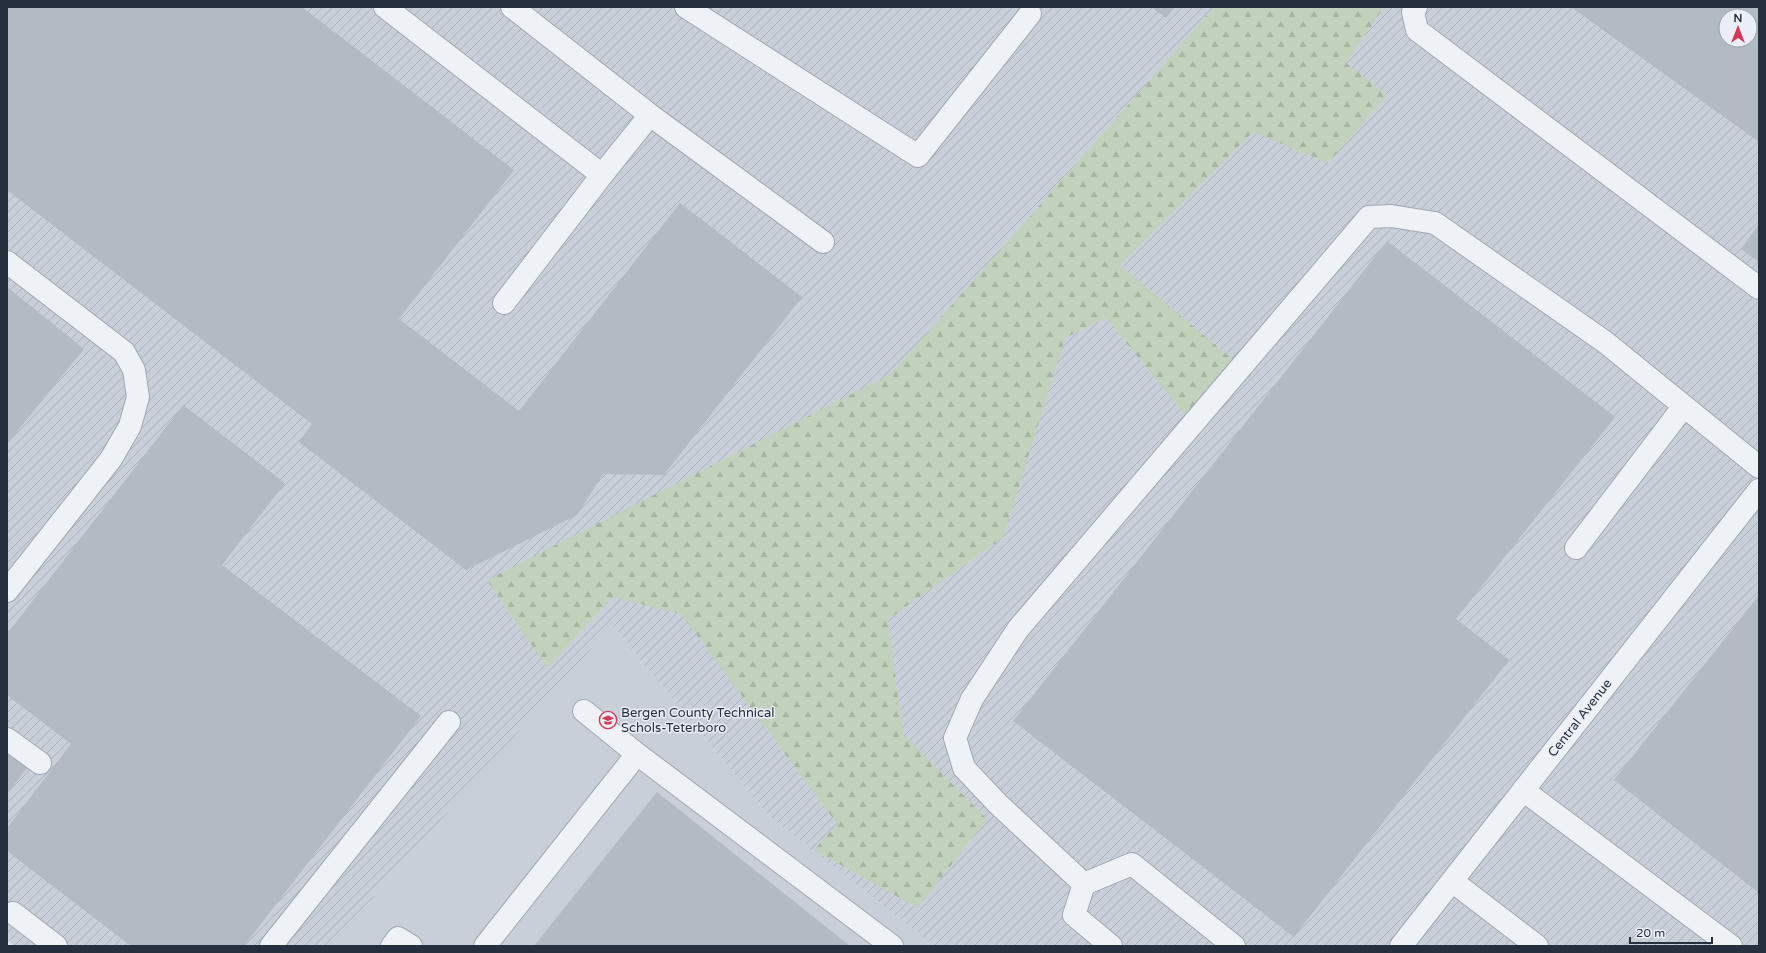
<svg xmlns="http://www.w3.org/2000/svg" width="1766" height="953" font-family="'Varela Round',sans-serif">
<style>
.built{fill:#c9cfd9}
.industrial{fill:url(#industrial-furrows);fill-rule:evenodd}
.forest{fill:url(#forest-firs)}
.building{fill:#b2bac4;fill-rule:evenodd}
.lines{fill:none;stroke-linecap:round;stroke-linejoin:round}
.minor-casing{stroke:#a1a7b1;stroke-width:24}
.minor{stroke:#eef1f5;stroke-width:22}
.labels{text-anchor:middle;dominant-baseline:central;stroke-width:3;stroke-linejoin:round;paint-order:stroke}
.poi-label{font-size:13px;fill:#252f3e;stroke:#ebeff5;text-anchor:start}
.street-label{font-size:13px;fill:#252f3e;stroke:#ebeff5}
</style>
<defs>
<pattern id="industrial-furrows" width="10" height="10" patternUnits="userSpaceOnUse"><rect width="10" height="10" fill="#c9cfd9"/><path d="M-1 1l2-2M0 10L10 0M9 11l2-2" fill="none" stroke="#acb2bb"/></pattern>
<pattern id="forest-firs" width="22" height="20" patternUnits="userSpaceOnUse"><rect width="22" height="20" fill="#c2d1bc"/><path d="M5 1l3.5 6h-7zM16 11l3.5 6h-7z" fill="#a7b4a3"/></pattern>
</defs>
<rect width="100%" height="100%" fill="#dbe0e7"/>
<path class="built" d="M612,625L768,815L938,946H323Z"/>
<path class="industrial" d="M7,7H1759V946H935L768,815L612,625L330,946H15L7,940ZM1726,16H1750V40H1726Z"/>
<path class="forest" d="M1214,7H1384L1346,63L1387,95L1328,163L1253,132L1120,265L1251,375L1195,427L1106,318L1065,338L1003,538L888,619L903,734L987,819L918,908L814,850L837,824L681,614L613,597L547,668L487,580L891,374Z"/>
<path class="building" d="M7,7H302L514,170L399,319L519,411L680,203L802,297L664,475L603,474L577,515L466,570L299,442L312,424L7,190Z
M1151,7H1175L1166,18Z
M1571,7H1759V142ZM1726,16H1750V40H1726Z
M1759,224V262L1741,249Z
M1387,241L1615,417L1456,619L1509,660L1294,937L1013,721Z
M7,287L84,349L7,444Z
M183,405L285,483L222,565L421,716L244,946H131L7,851V828L71,744L7,695V634Z
M1759,595V893L1614,780Z
M7,746L30,764L7,794Z
M657,792L850,946H534Z"/>
<g class="lines">
<defs>
<path id="minor" d="M385,7L602,175
M512,7L650,115L823,242
M686,7L918,156L1030,14
M1416,7L1413,12L1417,30L1759,288
M7,262L124,352L134,370L138,397L130,426L111,459L7,591
M504,303L602,175L650,115
M1576,548L1684,406
M584,711L637,754L892,946
M7,739L40,763
M1523,790L1731,946
M1452,881L1537,946
M1084,884L998,804L964,768L955,738L972,699L1018,629L1369,217L1391,216L1435,223L1605,342L1759,467
M13,913L56,946
M271,946L449,722
M392,946L398,938L411,946
M485,946L637,754
M1111,946L1074,915L1084,884L1132,864L1234,946
M1401,946L1759,490"/>
</defs>
<use href="#minor" class="minor-casing"/>
<use href="#minor" class="minor"/>
</g>
<defs>
<symbol id="school-ring" viewBox="-11 -11 22 22"><circle r="9.5" fill="#ebeff5" stroke="#d53855" stroke-width="1.5"/><path d="M0-5L7-2L0 1L-7-2ZM-4 1L0 2.5L4 1V4Q0 6-4 4Z" fill="#d53855"/></symbol>
</defs>
<g fill-rule="evenodd">
<use href="#school-ring" x="598" y="710" width="20" height="20"/>
</g>
<g class="labels">
<g class="poi-label">
<text x="621" y="713">Bergen County Technical<tspan x="621" dy="15">Schols-Teterboro</tspan></text>
</g>
<g class="street-label">
<text transform="translate(1580 718) rotate(-52)">Central Avenue</text>
</g>
</g>
<rect width="1766" height="953" fill="none" stroke="#252f3e" stroke-width="16"/>
<g transform="translate(1738 28)"><circle r="19" fill="#ebeff5" stroke="#9ca2ac"/>
<path d="M0-3L7 15L0 10L-7 15Z" fill="#d53855"/>
<text y="-6" font-size="11" font-weight="bold" text-anchor="middle" fill="#252f3e">N</text>
</g>
<path d="M1630 937v6h82v-6" fill="none" stroke="#252f3e" stroke-width="2"/>
<text x="1636" y="937" font-size="12" fill="#252f3e" stroke="#ebeff5" stroke-width="3" paint-order="stroke">20 m</text>
</svg>
